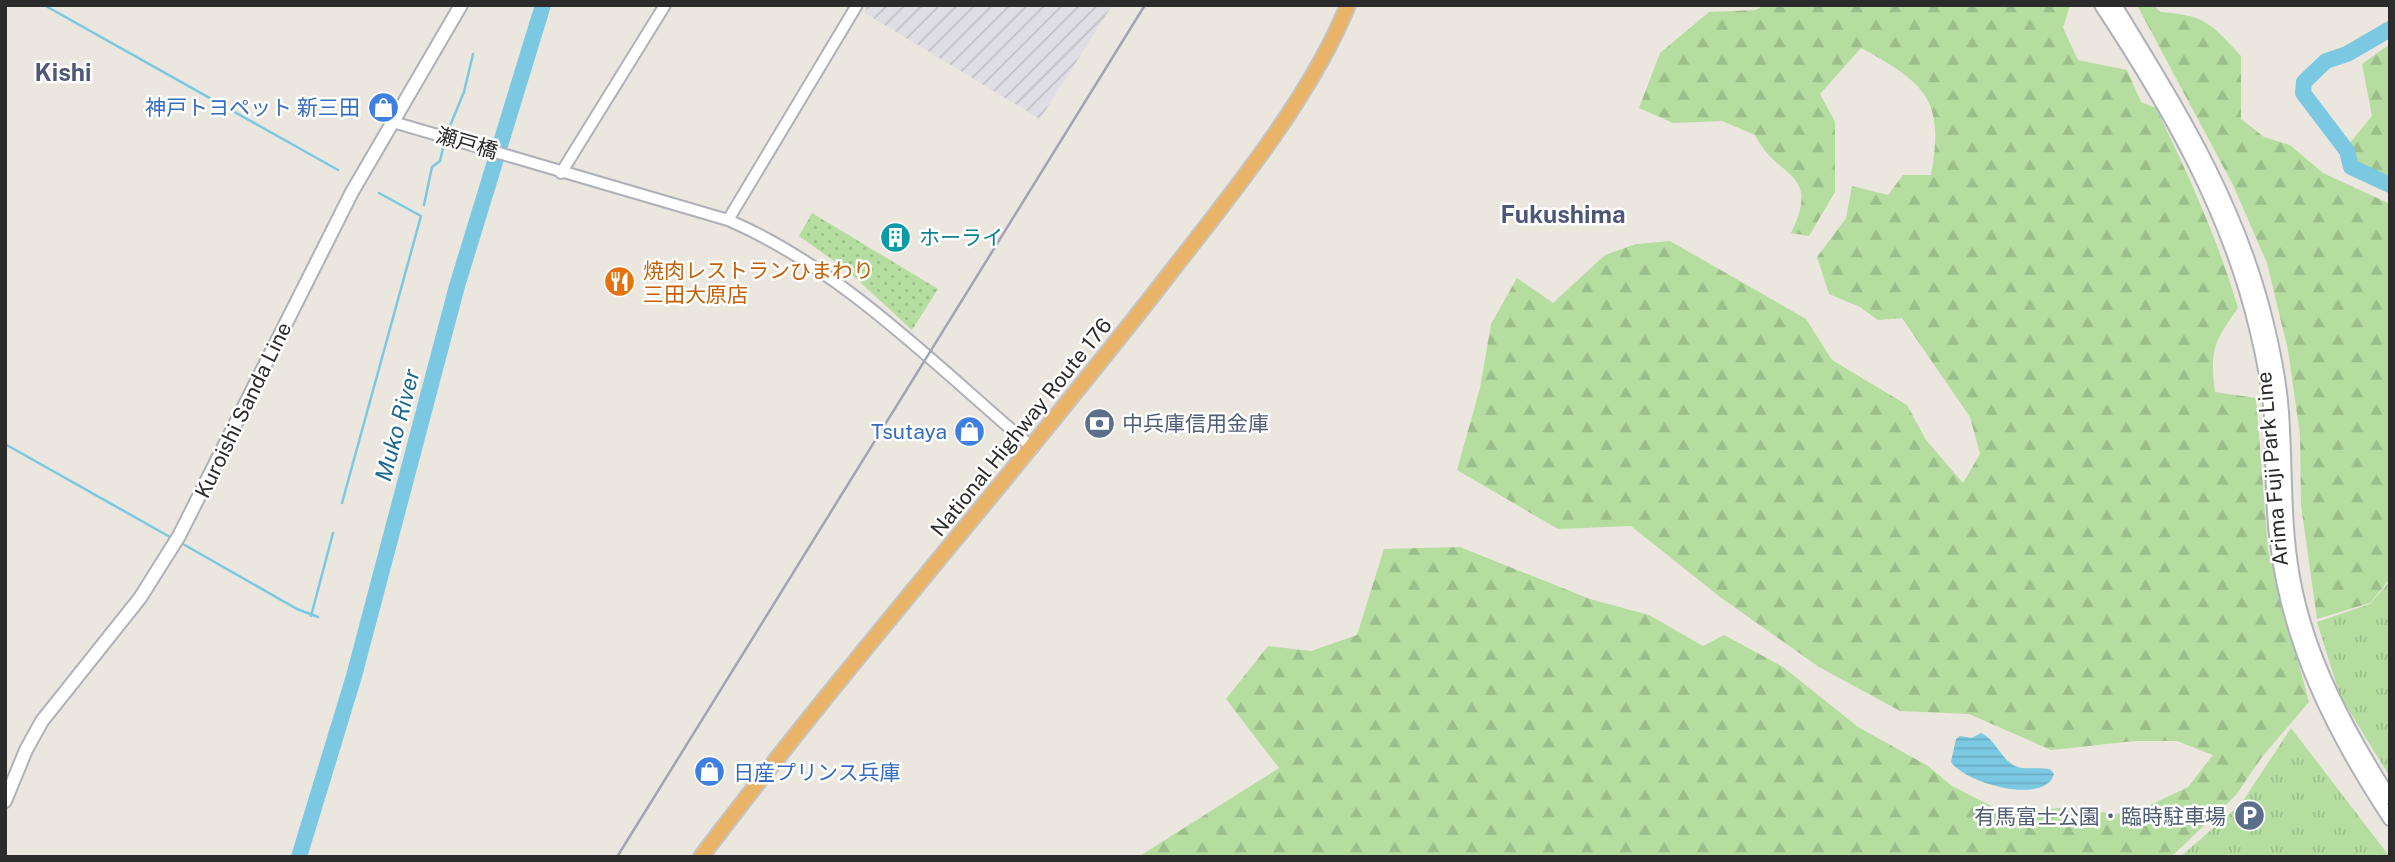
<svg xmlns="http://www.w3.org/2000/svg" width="2395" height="862" font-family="'Public Sans','Noto Sans JP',sans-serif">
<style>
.industrial{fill:url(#industrial-furrows)}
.grass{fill:url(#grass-dots)}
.forest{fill:url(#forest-firs)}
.park{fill:url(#park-tufts)}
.water{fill:url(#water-rules)}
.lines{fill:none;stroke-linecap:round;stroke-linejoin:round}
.stream{stroke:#7bc8e3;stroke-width:2.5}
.river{stroke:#7bc8e3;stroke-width:16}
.tertiary-casing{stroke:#afb1ba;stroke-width:14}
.secondary-casing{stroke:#afb1ba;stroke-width:16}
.trunk-casing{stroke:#c4c4c4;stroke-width:18}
.tertiary{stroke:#fff;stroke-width:10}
.secondary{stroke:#fff;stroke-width:12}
.trunk{stroke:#eab468;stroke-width:14}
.rail{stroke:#a2a4b3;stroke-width:2.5}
.labels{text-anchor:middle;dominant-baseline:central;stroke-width:5;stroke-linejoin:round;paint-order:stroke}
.shop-label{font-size:21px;fill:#366cbe;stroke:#fff;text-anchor:end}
.street-label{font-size:21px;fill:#2b2b2b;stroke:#fff}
.culture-label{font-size:21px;fill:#0d838f;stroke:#fff;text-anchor:start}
.food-label{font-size:21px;fill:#c56008;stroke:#fff;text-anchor:start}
.service-label{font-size:21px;fill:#4e5e75;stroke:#fff;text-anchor:start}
.water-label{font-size:23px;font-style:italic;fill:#1a6890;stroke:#fff}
.quarter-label{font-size:24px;font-weight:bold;fill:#4f5778;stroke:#fff}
</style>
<defs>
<pattern id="industrial-furrows" width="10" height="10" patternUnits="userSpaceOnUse" patternTransform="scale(1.75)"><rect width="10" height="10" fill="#e0dee5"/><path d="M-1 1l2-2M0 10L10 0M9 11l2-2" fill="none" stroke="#c0bfc5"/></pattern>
<pattern id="grass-dots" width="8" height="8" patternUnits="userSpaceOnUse" patternTransform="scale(1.75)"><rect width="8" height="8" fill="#b5dda0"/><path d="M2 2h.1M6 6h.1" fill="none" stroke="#9cbe8a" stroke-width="1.8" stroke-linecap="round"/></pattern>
<pattern id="forest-firs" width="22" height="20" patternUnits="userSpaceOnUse" patternTransform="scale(1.75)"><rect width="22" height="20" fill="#b5dda0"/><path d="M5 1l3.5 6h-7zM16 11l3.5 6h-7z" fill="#9cbe8a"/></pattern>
<pattern id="park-tufts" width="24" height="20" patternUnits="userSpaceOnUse" patternTransform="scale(1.75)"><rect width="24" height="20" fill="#b5dda0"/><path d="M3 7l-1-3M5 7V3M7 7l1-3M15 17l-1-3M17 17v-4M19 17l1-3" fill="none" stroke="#9cbe8a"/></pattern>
<pattern id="water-rules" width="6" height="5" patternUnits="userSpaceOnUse" patternTransform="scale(1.75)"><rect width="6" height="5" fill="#7bc8e3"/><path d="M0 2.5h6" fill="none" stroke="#6aacc3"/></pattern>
</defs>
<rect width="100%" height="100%" fill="#ebe6de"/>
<path class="industrial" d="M867,5H1110L1111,7L1040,119L865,13Z"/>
<path class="grass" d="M812,213L938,289L912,330L847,270L799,236Z"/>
<path class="forest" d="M1764,5H2070L2063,28L2078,60L2127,70L2141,102L2156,108C2188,174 2217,237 2238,308C2213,343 2210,350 2215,392L2256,398L2268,550L2309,702L2262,757L2236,795L2171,857H1138L1279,768L1226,699L1268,646L1311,651L1357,635L1384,549L1460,547L1590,599L1649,615L1703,646L1724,635L1783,667L1858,727L1928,766L1952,786L2007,814L2059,808L2129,815L2188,787L2213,755L2177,741H2135L2051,750L1969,714L1900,711L1819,667L1720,597L1631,526L1558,529L1457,470L1480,388L1491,324L1517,278L1553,303L1605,255L1636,244L1670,241L1806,319L1832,360L1907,405L1926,440L1963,483L1980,454L1970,417L1902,318L1878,320L1860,307L1829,294L1817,257L1846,218L1852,186L1888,195L1903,175H1931C1945,99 1925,83 1861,48L1820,94L1835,122V192L1809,236L1791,233C1822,170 1777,180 1755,135L1722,121L1673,123L1639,108L1660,53L1709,12L1756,10Z
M2137,5H2154L2160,12C2206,15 2211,24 2241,56V119L2264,137L2290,145L2323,173L2390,204V579L2370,603L2317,619L2301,505L2300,435L2288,350L2267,263L2233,185Z
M2390,44V180L2358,164L2349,144L2372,116L2362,64Z"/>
<path class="park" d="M2390,581V777L2340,696L2317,622L2370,604Z
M2291,728L2390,857H2233L2228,854L2224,857H2180L2241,804Z"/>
<path class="water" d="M1981,733C1996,740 2000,758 2015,766C2024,770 2039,767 2050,769L2054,774C2045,806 1965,783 1951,762L1956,739L1960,736L1972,738Z"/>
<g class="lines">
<path class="stream" d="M44,5L338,170
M447,133L464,92L473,54
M424,205L432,167L440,161L445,140
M5,444L170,537
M342,503L421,216L379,193
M183,544L297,609L318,617
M311,616L333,533"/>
<path class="river" d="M2390,29L2347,54L2326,61L2304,82L2303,93L2347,151L2351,167L2390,185
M299,857L354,676L457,286L543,5"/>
<defs>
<path id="tertiary" d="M393,122L728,220C843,269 938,368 1033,448
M561,173L665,5
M728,220L857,5"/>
<path id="secondary" d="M2101,5C2167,105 2228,210 2256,328C2263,356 2269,387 2271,416C2273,458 2271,501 2277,543C2289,645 2334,734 2390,819
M2115,5C2179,110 2238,203 2267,324C2274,353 2280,383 2282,413C2286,467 2283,522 2293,577C2307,657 2347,730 2390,798
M5,801L26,750L42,721L140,598L179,536L352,192L461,5"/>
<path id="trunk" d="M701,857C848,662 1010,479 1160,286C1224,203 1309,102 1348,5"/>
</defs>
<use href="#tertiary" class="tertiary-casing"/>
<use href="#secondary" class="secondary-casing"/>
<use href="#trunk" class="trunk-casing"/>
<use href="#tertiary" class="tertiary"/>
<use href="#secondary" class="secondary"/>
<use href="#trunk" class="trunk"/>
<path class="rail" d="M617,857L1145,5"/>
</g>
<defs>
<symbol id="shop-disc" viewBox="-11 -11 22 22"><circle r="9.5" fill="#3f7fe0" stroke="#fff"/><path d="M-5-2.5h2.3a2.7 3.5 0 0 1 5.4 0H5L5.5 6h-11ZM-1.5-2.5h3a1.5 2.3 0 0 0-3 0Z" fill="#fff"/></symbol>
<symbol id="building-disc" viewBox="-11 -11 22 22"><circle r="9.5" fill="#0f9aa8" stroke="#fff"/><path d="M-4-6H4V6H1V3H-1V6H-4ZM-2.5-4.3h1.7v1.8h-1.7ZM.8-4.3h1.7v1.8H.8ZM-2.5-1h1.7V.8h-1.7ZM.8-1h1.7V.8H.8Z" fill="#fff"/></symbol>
<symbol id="restaurant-disc" viewBox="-11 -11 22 22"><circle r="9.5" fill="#e8710a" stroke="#fff"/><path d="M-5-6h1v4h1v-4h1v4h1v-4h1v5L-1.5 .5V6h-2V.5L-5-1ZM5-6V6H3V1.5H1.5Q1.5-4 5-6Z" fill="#fff"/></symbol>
<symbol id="bank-disc" viewBox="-11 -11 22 22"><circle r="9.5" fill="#5c6f8a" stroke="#fff"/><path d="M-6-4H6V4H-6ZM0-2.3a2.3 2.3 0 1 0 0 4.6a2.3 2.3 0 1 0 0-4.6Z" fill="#fff"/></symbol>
<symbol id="parking-disc" viewBox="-11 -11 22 22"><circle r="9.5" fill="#5c6f8a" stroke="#fff"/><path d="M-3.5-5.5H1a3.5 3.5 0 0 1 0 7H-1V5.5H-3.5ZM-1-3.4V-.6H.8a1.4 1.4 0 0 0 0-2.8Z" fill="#fff"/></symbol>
</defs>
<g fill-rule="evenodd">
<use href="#shop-disc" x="366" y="90" width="35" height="35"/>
<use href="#building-disc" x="878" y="220" width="35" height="35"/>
<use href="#restaurant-disc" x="602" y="264" width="35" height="35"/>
<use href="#bank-disc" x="1082" y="406" width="35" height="35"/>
<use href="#shop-disc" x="952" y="414" width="35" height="35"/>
<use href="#shop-disc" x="692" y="754" width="35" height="35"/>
<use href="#parking-disc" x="2232" y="798" width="35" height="35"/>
</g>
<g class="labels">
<g class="shop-label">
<text x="360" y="107">神戸トヨペット 新三田</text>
<text x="947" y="431">Tsutaya</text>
<text x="733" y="772" text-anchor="start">日産プリンス兵庫</text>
</g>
<g class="street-label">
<text transform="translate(467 143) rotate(16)">瀬戸橋</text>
<text transform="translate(243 410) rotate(-64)">Kuroishi Sanda Line</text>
<text transform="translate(1021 427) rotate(-51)">National Highway Route 176</text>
<text transform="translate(2272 469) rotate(-95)">Arima Fuji Park Line</text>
</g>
<g class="culture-label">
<text x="919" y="237">ホーライ</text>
</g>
<g class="food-label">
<text x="643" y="270">焼肉レストランひまわり<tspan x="643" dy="24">三田大原店</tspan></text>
</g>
<g class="service-label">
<text x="1122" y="423">中兵庫信用金庫</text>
<text x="2226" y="816" text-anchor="end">有馬富士公園・臨時駐車場</text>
</g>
<g class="water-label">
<text transform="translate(397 425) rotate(-75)">Muko River</text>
</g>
<g class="quarter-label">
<text x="63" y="72">Kishi</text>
<text x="1563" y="214">Fukushima</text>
</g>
</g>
<rect width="2395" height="862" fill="none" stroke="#2b2b2b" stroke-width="14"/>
</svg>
